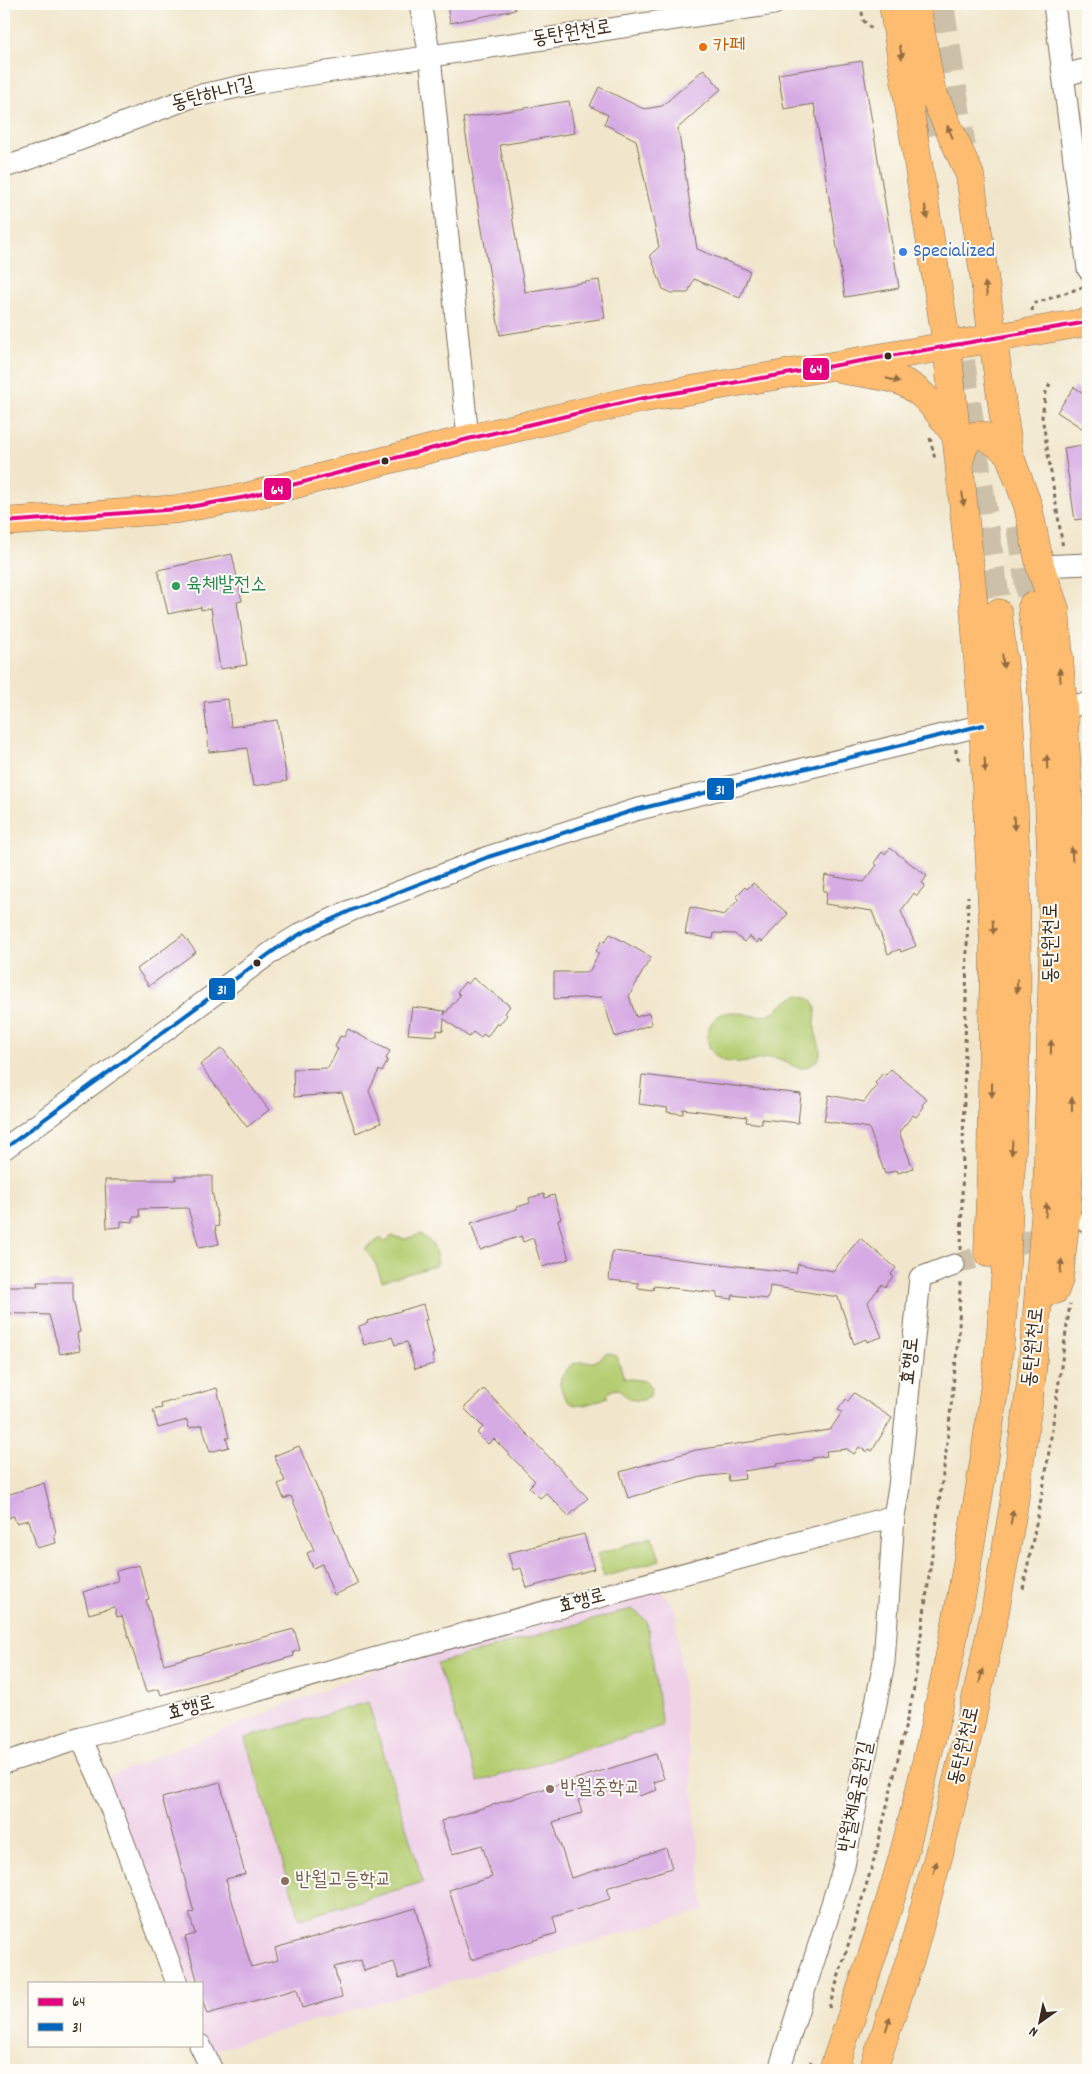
<svg xmlns="http://www.w3.org/2000/svg" width="1092" height="2074" font-family="Dekko,'Poor Story',sans-serif">
<style>
.built{fill:#eed0e7}
.green{fill:#b5cd72;stroke:#787c48}
.building{fill:#d6abe4}
.lines{fill:none;stroke-linecap:round;stroke-linejoin:round}
.minor-tunnel{stroke:#cdc0a8;stroke-width:21;stroke-dasharray:21 11;stroke-linecap:butt}
.major-tunnel{stroke:#cdc0a8;stroke-width:28;stroke-dasharray:28 14;stroke-linecap:butt}
.minor-casing{stroke:#7b6c5b;stroke-width:23}
.major-casing{stroke:#7b6c5b;stroke-width:29}
.path{stroke:#7b6c5b;stroke-width:3;stroke-dasharray:4 4;stroke-linecap:butt}
.minor{stroke:#fff;stroke-width:21}
.major{stroke:#fdbc6f;stroke-width:28}
.bus-1-casing{stroke:#fdfcf7;stroke-width:8}
.bus-2-casing{stroke:#fdfcf7;stroke-width:8}
.bus-1{stroke:#e5007d;stroke-width:4}
.bus-2{stroke:#0065bd;stroke-width:4}
.oneway{fill:#926c42}
.food-dot{fill:#e8710a;stroke:#fdfcf7;stroke-width:2}
.shop-dot{fill:#3f7fe0;stroke:#fdfcf7;stroke-width:2}
.bus-dot{fill:#3b2a1e;stroke:#fdfcf7;stroke-width:2}
.leisure-dot{fill:#2e9e5b;stroke:#fdfcf7;stroke-width:2}
.education-dot{fill:#8d6e63;stroke:#fdfcf7;stroke-width:2}
.labels{text-anchor:middle;dominant-baseline:central;stroke-width:4;stroke-linejoin:round;paint-order:stroke}
.street-label{font-size:20px;fill:#3b2a1e;stroke:#fdfcf7}
.food-label{font-size:20px;fill:#c56008;stroke:#fdfcf7;text-anchor:start}
.shop-label{font-size:20px;fill:#366cbe;stroke:#fdfcf7;text-anchor:start}
.leisure-label{font-size:20px;fill:#27864d;stroke:#fdfcf7;text-anchor:start}
.education-label{font-size:20px;fill:#785e54;stroke:#fdfcf7;text-anchor:start}
.line-badge{stroke:#fdfcf7;stroke-width:2}
.badge-label{font-size:14px;text-anchor:middle;font-weight:bold;fill:#fff}
</style>
<rect width="100%" height="100%" fill="#fdfcf7"/>
<filter id="ink" filterUnits="userSpaceOnUse"><feTurbulence type="fractalNoise" baseFrequency=".02" numOctaves="2"/><feDisplacementMap in="SourceGraphic" scale="10" xChannelSelector="R" yChannelSelector="G"/><feConvolveMatrix kernelMatrix="1 2 1 2 8 2 1 2 1" color-interpolation-filters="sRGB"/></filter>
<filter id="wash" filterUnits="userSpaceOnUse"><feTurbulence type="fractalNoise" baseFrequency=".0096" numOctaves="4" result="noise"/><feDisplacementMap in="SourceGraphic" scale="20" xChannelSelector="R" yChannelSelector="G"/><feGaussianBlur stdDeviation="1.12" result="paint"/><feColorMatrix in="noise" values="0 0 0 0 0 0 0 0 0 0 0 0 0 0 0 0 0 1.4 0 .05"/><feComposite in="paint" operator="in"/></filter>
<g filter="url(#wash)">
<rect width="100%" height="100%" fill="#f1e6cb"/>
<path class="built" d="M660,1589L675,1609L704,1910L203,2053L201,2045V1983H177L100,1780L376,1669Z"/>
<path class="green" d="M801,995C823,1001 814,1012 815,1028C816,1043 828,1055 811,1065C798,1074 788,1060 776,1058C768,1057 761,1059 754,1061C743,1063 729,1064 720,1059C705,1050 703,1028 717,1017C732,1006 745,1017 761,1016C778,1014 785,998 801,995Z
M421,1234L433,1244L438,1262L435,1266L382,1281L375,1263L365,1249L381,1238L386,1241L392,1236L405,1239Z
M607,1353L617,1356L624,1378L646,1381L651,1388L650,1396C640,1405 626,1399 619,1389L612,1390L607,1395L608,1397C586,1405 567,1416 560,1384L561,1377L571,1365L579,1362H594Z
M653,1537L660,1560L604,1577L597,1554Z
M632,1609L647,1621L662,1726L478,1782L437,1663Z
M368,1702L423,1882L300,1919L245,1738Z"/>
<g id="blocks">
<path class="building" d="M447,4H514L515,10L450,23Z
M862,61L899,288L845,297L814,104L784,109L778,74Z
M704,69L721,89L678,128L697,249L750,271L740,298L694,279L688,293H672L663,289L650,255L659,247L636,140L604,124L608,115L590,106L599,87L644,109L662,106Z
M569,101L575,133L500,145L525,292L599,280L605,318L500,335L463,118Z
M1074,387L1088,396V432L1057,412Z
M1088,444V518L1075,520L1064,448Z
M232,554L242,601L237,602L247,665L220,669L211,608L201,610V607L168,614L158,570Z
M228,699L231,727L277,720L287,781L253,786L247,748L209,752L204,702Z
M890,848L927,876L922,883L925,885L917,896L914,893L901,911L916,946L901,952L900,949L888,954L872,911L825,904L827,891H823L825,875L864,882L877,865L874,863L882,852L885,854Z
M753,883L788,914L762,942L759,940L757,943L749,936L744,942L735,934L714,933L713,939L685,934L690,907L724,915L739,899L736,896L745,887L747,889Z
M610,934L651,957L629,996L636,1017L649,1013L652,1024L615,1037L602,997L554,999V972H589L599,953L596,951L602,940L605,942Z
M183,935L196,952L149,986L137,969Z
M473,978L510,1006L505,1013L507,1015L499,1025L497,1023L487,1037L483,1034L481,1038L473,1032L469,1037L444,1019L443,1031L437,1030V1036L408,1034L412,1007L445,1011L444,1015L460,995L457,992L465,982L468,984Z
M348,1029L390,1051L386,1059L388,1060L382,1072L379,1070L369,1091L381,1123L356,1133L342,1093L294,1097L293,1069L328,1068L338,1049L335,1047L340,1036L344,1037Z
M222,1048L269,1110L247,1127L200,1065Z
M891,1069L927,1099L922,1105L924,1107L916,1117L913,1115L899,1132L913,1168L898,1173L897,1170L885,1174L869,1128L824,1121L829,1095L864,1102L877,1085L875,1083L883,1073L886,1075Z
M642,1075L801,1094L798,1123L762,1119V1124L746,1122L747,1117L683,1109V1114L667,1112L668,1108L639,1104Z
M176,1176H212V1191L219,1226L215,1227L219,1244L199,1248L188,1208L139,1209L140,1217H133V1222L121,1221V1227L107,1228L105,1180H176Z
M544,1194L545,1198L554,1195L561,1219L558,1220L569,1259L542,1267L533,1238L523,1242L521,1236L480,1250L471,1223L517,1209V1207L530,1203L529,1198Z
M860,1238L896,1268L891,1274L893,1276L885,1287L882,1284L868,1302L882,1337L867,1342L866,1339L854,1344L838,1297L770,1286L768,1299L733,1295L732,1299L717,1297V1293L654,1286L653,1290L638,1288V1283L609,1280L612,1251L796,1273L798,1264L833,1271Z
M37,1282H73V1298L80,1332L77,1333L80,1350L60,1354L49,1315L4,1313V1286H38Z
M423,1304L427,1320H425L427,1330L434,1354L432,1355L434,1364L415,1369L407,1342L395,1345L392,1337L364,1345L359,1326L368,1323L367,1321Z
M217,1388L229,1438H226L229,1447L210,1452L202,1425L189,1428L187,1420L158,1428L153,1410L162,1408L161,1404Z
M484,1389L588,1498L569,1516L546,1493L540,1498L529,1487L535,1481L494,1439L488,1444L477,1433L483,1427L464,1408Z
M854,1393L892,1418L872,1451L869,1449L867,1452L859,1447L854,1454L847,1449L826,1451L827,1456L812,1458V1460L776,1464L777,1466L744,1471L745,1479L729,1481L728,1474L701,1477L628,1498L620,1472L696,1450L830,1430L842,1412L838,1410L846,1399L848,1401Z
M299,1446L358,1584L334,1595L322,1564L313,1568L307,1553L314,1550L291,1496L284,1499L278,1484L285,1481L274,1456Z
M44,1483L56,1533L54,1534L56,1543L37,1548L29,1520L16,1523L14,1516L4,1519V1496Z
M584,1534L594,1569L527,1588L521,1568L513,1570L508,1553Z
M139,1565L149,1599L146,1600L164,1664L294,1629L300,1650L293,1652L294,1656L161,1695L159,1689L146,1692L122,1616L117,1617L114,1607L89,1614L83,1592L118,1581L116,1571Z
M656,1754L664,1779L654,1782L657,1790L639,1796L635,1782L578,1800L582,1813L553,1822L571,1878L666,1848L672,1868L606,1888L610,1899L553,1917L557,1933L471,1960L449,1890L492,1877L482,1845L452,1854L441,1821Z
M220,1782L245,1874L226,1879L251,1967L278,1960L275,1948L416,1908L433,1968L399,1978L394,1962L364,1971L361,1960L334,1967L342,1997L302,2008L297,1989L207,2014L201,1996V1983H198L185,1937L195,1934L189,1913L194,1912L162,1798Z"/>
</g>
</g>
<g filter="url(#ink)">
<use href="#blocks" fill-opacity="0" stroke="#7b6c5b" stroke-width="1"/>
<g class="lines">
<path class="minor-tunnel" d="M954,1265L1056,1232"/>
<path class="major-tunnel" d="M940,4L962,147
M917,67L929,148
M961,361L998,613
M1020,526L1032,606"/>
<defs>
<path id="minor" d="M420,4L430,56L468,439
M1054,4L1088,269
M1064,75L1088,69
M4,167L21,162L192,97L261,82L774,4
M1040,566L1088,564
M1063,706L1088,704
M4,1149L276,949L302,933L352,910L488,857L635,810L983,725
M1087,1222L1088,1221
M81,1738L100,1780L177,1983
M4,1763L81,1738L165,1716L894,1516L899,1487L920,1278L954,1265
M200,2045L212,2070
M779,2070L844,1866L884,1662L894,1516"/>
<path id="major" d="M893,4L947,346L974,607L983,725L994,944L991,1168L988,1253
M916,4L931,89L970,175L1009,454L1028,506L1040,566L1055,609L1063,706L1073,870L1074,1000L1071,1133L1067,1206L1059,1279L1055,1290
M844,370C861,373 881,375 898,380C924,389 940,415 956,435
M959,461C961,456 963,448 966,443C978,424 999,445 1009,454
M4,522L178,509L246,497L468,439L639,399L1088,322
M833,2070C859,1993 888,1916 908,1837C946,1689 975,1536 995,1384C1004,1318 1007,1251 1010,1184C1019,1033 1019,882 1010,731C1008,692 1002,652 998,613
M873,2070L912,1954L943,1839L970,1726L995,1612L1013,1510L1031,1383L1047,1194L1053,955L1052,875L1046,728L1032,606"/>
</defs>
<use href="#minor" class="minor-casing"/>
<use href="#major" class="major-casing"/>
<path class="path" d="M861,4L863,20L874,31
M1032,311L1033,304L1083,287
M1050,384L1046,392L1042,416L1063,548
M930,438L935,459
M956,749V756L962,762
M961,1250L968,896
M1023,1589L1045,1479L1070,1304
M829,2008L876,1853L913,1694L946,1453L959,1331L960,1281
M808,2070L811,2061"/>
<use href="#minor" class="minor"/>
<use href="#major" class="major"/>
<defs>
<path id="bus-1" d="M4,522L178,509L246,497L468,439L639,399L1088,322"/>
<path id="bus-2" d="M4,1149L276,949L302,933L352,910L488,857L635,810L983,725"/>
</defs>
<use href="#bus-1" class="bus-1-casing"/>
<use href="#bus-2" class="bus-2-casing"/>
<use href="#bus-1" class="bus-1"/>
<use href="#bus-2" class="bus-2"/>
</g>
<defs><path id="oneway-solid" d="M-6-.8H1V-3.2L6.5 0L1 3.2V.8H-6Z" transform="scale(1.25)"/></defs>
<g class="oneway">
<use href="#oneway-solid" transform="translate(901 52) rotate(81)"/>
<use href="#oneway-solid" transform="translate(950 132) rotate(-114)"/>
<use href="#oneway-solid" transform="translate(926 212) rotate(81)"/>
<use href="#oneway-solid" transform="translate(986 289) rotate(-98)"/>
<use href="#oneway-solid" transform="translate(893 380) rotate(14)"/>
<use href="#oneway-solid" transform="translate(963 499) rotate(84)"/>
<use href="#oneway-solid" transform="translate(1003 661) rotate(84)"/>
<use href="#oneway-solid" transform="translate(1060 675) rotate(-95)"/>
<use href="#oneway-solid" transform="translate(1047 762) rotate(-92)"/>
<use href="#oneway-solid" transform="translate(985 765) rotate(87)"/>
<use href="#oneway-solid" transform="translate(1014 823) rotate(88)"/>
<use href="#oneway-solid" transform="translate(1072 854) rotate(-94)"/>
<use href="#oneway-solid" transform="translate(993 927) rotate(87)"/>
<use href="#oneway-solid" transform="translate(1017 986) rotate(91)"/>
<use href="#oneway-solid" transform="translate(1051 1047) rotate(-89)"/>
<use href="#oneway-solid" transform="translate(992 1090) rotate(91)"/>
<use href="#oneway-solid" transform="translate(1072 1104) rotate(-89)"/>
<use href="#oneway-solid" transform="translate(1012 1148) rotate(93)"/>
<use href="#oneway-solid" transform="translate(1046 1210) rotate(-85)"/>
<use href="#oneway-solid" transform="translate(1061 1266) rotate(-84)"/>
<use href="#oneway-solid" transform="translate(1012 1517) rotate(-80)"/>
<use href="#oneway-solid" transform="translate(981 1676) rotate(-78)"/>
<use href="#oneway-solid" transform="translate(935 1868) rotate(-75)"/>
<use href="#oneway-solid" transform="translate(888 2024) rotate(-71)"/>
</g>
</g>
<circle class="food-dot" cx="703" cy="47" r="5"/>
<circle class="shop-dot" cx="903" cy="252" r="5"/>
<g class="bus-dot">
<circle cx="888" cy="356" r="4.5"/>
<circle cx="385" cy="461" r="4.5"/>
<circle cx="257" cy="963" r="4.5"/>
</g>
<circle class="leisure-dot" cx="176" cy="586" r="5"/>
<g class="education-dot">
<circle cx="550" cy="1789" r="5"/>
<circle cx="285" cy="1881" r="5"/>
</g>
<g class="labels">
<g class="street-label">
<text transform="translate(572 34) rotate(-9)">동탄원천로</text>
<text transform="translate(213 95) rotate(-14)">동탄하나1길</text>
<text transform="translate(1052 943) rotate(-90)">동탄원천로</text>
<text transform="translate(1034 1347) rotate(-84)">동탄원천로</text>
<text transform="translate(911 1361) rotate(-84)">효행로</text>
<text transform="translate(582 1602) rotate(-15)">효행로</text>
<text transform="translate(191 1709) rotate(-15)">효행로</text>
<text transform="translate(965 1746) rotate(-77)">동탄원천로</text>
<text transform="translate(857 1797) rotate(-79)">반월체육공원길</text>
</g>
<g class="food-label">
<text x="713" y="47">카페</text>
</g>
<g class="shop-label">
<text x="913" y="252">Specialized</text>
</g>
<g class="leisure-label">
<text x="186" y="586">육체발전소</text>
</g>
<g class="education-label">
<text x="560" y="1789">반월중학교</text>
<text x="295" y="1881">반월고등학교</text>
</g>
</g>
<g class="line-badge">
<rect x="802" y="357" width="28" height="24" rx="5" fill="#e5007d"/>
<rect x="263" y="477" width="29" height="24" rx="5" fill="#e5007d"/>
<rect x="706" y="777" width="29" height="24" rx="5" fill="#0065bd"/>
<rect x="208" y="977" width="28" height="24" rx="5" fill="#0065bd"/>
</g>
<g class="badge-label">
<text x="816" y="373">64</text>
<text x="277" y="494">64</text>
<text x="720" y="794">31</text>
<text x="222" y="994">31</text>
</g>
<rect width="1092" height="2074" fill="none" stroke="#fdfcf7" stroke-width="20"/>
<rect x="28" y="1982" width="175" height="65" fill="#fdfcf7" stroke="#afa8a0"/>
<rect x="38" y="1998" width="25" height="8" fill="#e5007d" stroke="#afa8a0"/>
<text x="72" y="2006" font-size="15" fill="#3b2a1e">64</text>
<rect x="38" y="2023" width="25" height="8" fill="#0065bd" stroke="#afa8a0"/>
<text x="72" y="2032" font-size="15" fill="#3b2a1e">31</text>
<g transform="translate(1040 2022) rotate(213)" stroke="#fdfcf7" stroke-width="4" paint-order="stroke">
<path d="M0-4L9 19L0 12L-9 19Z" fill="#3b2a1e"/>
<text y="-8" font-size="14" font-weight="bold" text-anchor="middle" fill="#3b2a1e">N</text>
</g>
</svg>
